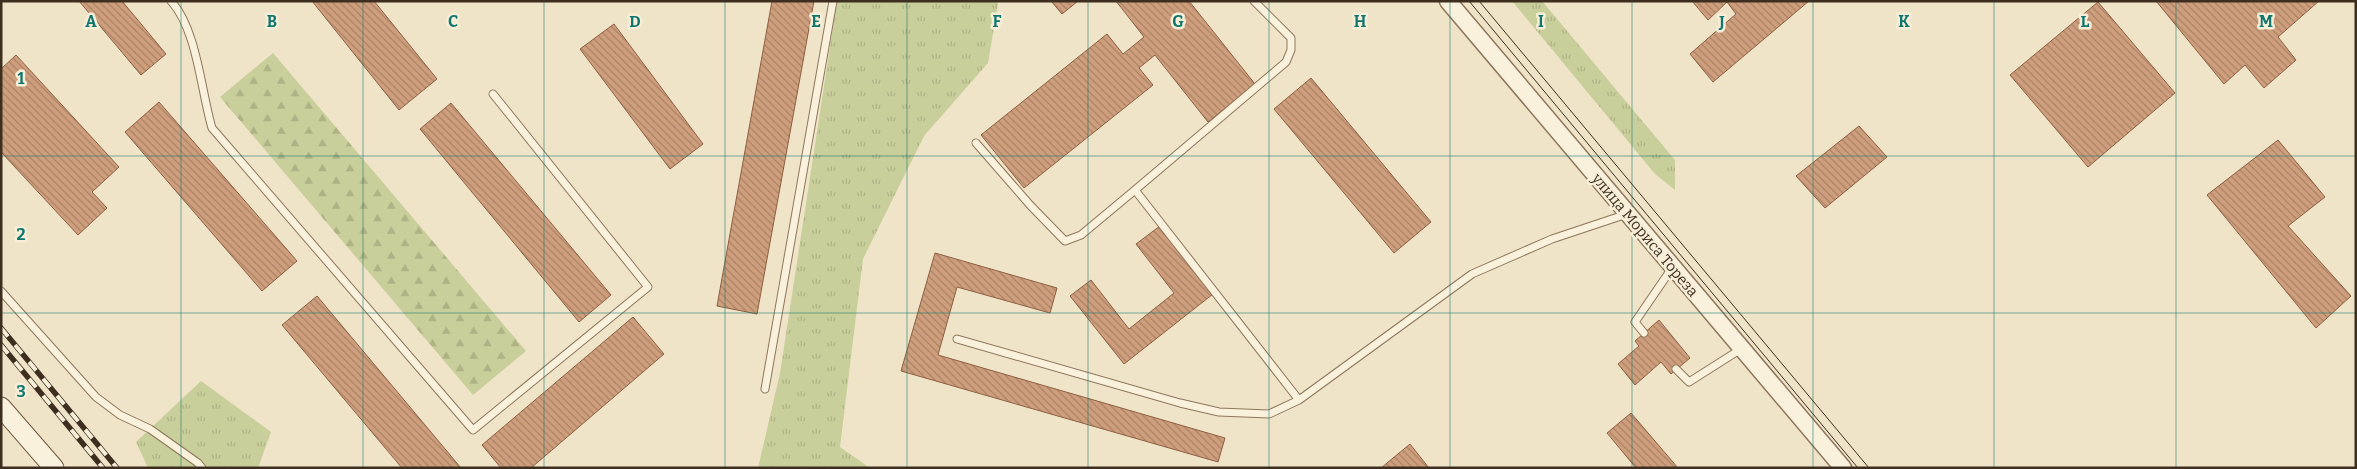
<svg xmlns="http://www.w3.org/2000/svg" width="2357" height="469" font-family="Bitter,serif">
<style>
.grass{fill:url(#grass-tufts)}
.forest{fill:url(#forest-firs)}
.building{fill:url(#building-back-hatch);stroke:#8d5f41}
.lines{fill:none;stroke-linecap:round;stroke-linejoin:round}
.service-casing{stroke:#8d765c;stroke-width:9}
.tertiary-casing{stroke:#8d765c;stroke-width:19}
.secondary-casing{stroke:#6f573f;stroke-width:21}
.service{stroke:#faf1dc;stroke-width:7}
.tertiary{stroke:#faf1dc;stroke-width:16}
.secondary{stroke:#faf1dc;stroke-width:19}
.tram{stroke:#3d2e20;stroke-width:1}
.rail-casing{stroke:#3d2e20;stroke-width:5.5}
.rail{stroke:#f7eed8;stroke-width:4;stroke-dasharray:11;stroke-linecap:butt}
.grid{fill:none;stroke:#0f766e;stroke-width:1;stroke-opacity:0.55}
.labels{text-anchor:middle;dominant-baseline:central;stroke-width:5;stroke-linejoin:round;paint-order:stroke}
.street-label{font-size:15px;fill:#3d2e20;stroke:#f7eed8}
.grid-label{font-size:16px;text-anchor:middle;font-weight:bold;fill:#0f766e;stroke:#f7eed8;stroke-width:5;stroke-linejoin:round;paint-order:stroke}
</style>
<defs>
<pattern id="grass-tufts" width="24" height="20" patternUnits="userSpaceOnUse" patternTransform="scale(1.25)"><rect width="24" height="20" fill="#c9cf9b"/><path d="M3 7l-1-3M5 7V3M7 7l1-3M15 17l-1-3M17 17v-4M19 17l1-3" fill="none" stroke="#aeb285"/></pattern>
<pattern id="forest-firs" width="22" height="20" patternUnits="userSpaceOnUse" patternTransform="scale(1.25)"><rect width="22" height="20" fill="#c9cf9b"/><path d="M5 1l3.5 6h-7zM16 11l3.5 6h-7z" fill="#aeb285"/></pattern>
<pattern id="building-back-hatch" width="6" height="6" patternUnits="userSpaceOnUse" patternTransform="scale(1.25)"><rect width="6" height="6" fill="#cf9f7d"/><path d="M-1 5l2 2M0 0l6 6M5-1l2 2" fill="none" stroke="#a98266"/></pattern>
</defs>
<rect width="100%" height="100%" fill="#f0e4c8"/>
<path class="grass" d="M837,1H997L998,4L988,63L924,136L863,259L840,447L870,468H758L780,373Z
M1512,1H1542L1675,160V190L1655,174Z
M201,381L271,432L258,468H148L136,442Z"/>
<path class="forest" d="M273,53L526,351L473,395L220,97Z"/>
<path class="building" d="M79,1H122L166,54L141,75Z
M312,1H374L437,79L399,110Z
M772,1H814L757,314L717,306Z
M1051,1H1078L1062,14Z
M1116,1H1189L1255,84L1208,122L1155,55L1139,68L1153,85L1024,188L981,135L1107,34L1123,54L1144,37Z
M1692,1H1809L1713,82L1690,54L1736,14L1727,2L1708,20Z
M2156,1H2319L2278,37L2296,60L2264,88L2245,65L2224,84Z
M2098,2L2175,93L2088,167L2010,75Z
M614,24L703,144L670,169L580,49Z
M16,55L119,167L92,192L107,208L78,235L1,152V69Z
M1311,78L1431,222L1394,253L1274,109Z
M159,102L297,261L262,291L125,132Z
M451,103L611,295L579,322L420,129Z
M1859,126L1887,157L1825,208L1796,176Z
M2278,140L2325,197L2288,226L2351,296L2316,328L2207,195Z
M1160,226L1213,294L1124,364L1070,296L1091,280L1129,329L1174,293L1136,244Z
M935,253L1057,288L1050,313L957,287L938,355L1225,438L1218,462L901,371Z
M317,296L461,468H402L282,325Z
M633,317L664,354L531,468H501L482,445Z
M1659,320L1690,358L1671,374L1661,362L1635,385L1618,364L1639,346L1635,341Z
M1631,413L1678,468H1636L1607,433Z
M1410,444L1429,468H1381Z"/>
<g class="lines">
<defs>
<path id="service" d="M171,1C197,29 201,91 212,128L473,430L648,287L493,94
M1254,1L1291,38V50L1286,62L1135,190L1299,400L1472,274L1552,239L1627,214
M976,143L1030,205L1065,241L1081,235L1135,190
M1,291L96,397L120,415L150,429L198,463L202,468
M1644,333L1635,322L1672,268
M957,339L1180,403L1219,412L1269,414L1299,400
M1676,369L1689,382L1741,349
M765,389L833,1"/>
<path id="tertiary" d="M1448,1L1843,468"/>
<path id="secondary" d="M1,407L54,468"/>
</defs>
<use href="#service" class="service-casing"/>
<use href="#tertiary" class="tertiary-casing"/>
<use href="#secondary" class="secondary-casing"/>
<use href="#service" class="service"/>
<use href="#tertiary" class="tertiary"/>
<use href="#secondary" class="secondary"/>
<path class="tram" d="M1469,1L1858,468
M1479,1L1869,468"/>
<defs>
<path id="rail" d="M1,328L117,468
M1,345L103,468"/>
</defs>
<use href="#rail" class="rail-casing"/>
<use href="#rail" class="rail"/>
</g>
<path class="grid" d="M181,1V468M363,1V468M544,1V468M725,1V468M907,1V468M1088,1V468M1269,1V468M1450,1V468M1632,1V468M1813,1V468M1994,1V468M2176,1V468M1,156H2356M1,313H2356"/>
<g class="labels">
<g class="street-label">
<text transform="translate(1645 235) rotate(50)">улица Мориса Тореза</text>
</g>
</g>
<g class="grid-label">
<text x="91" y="27">A</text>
<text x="272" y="27">B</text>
<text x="453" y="27">C</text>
<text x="635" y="27">D</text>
<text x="816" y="27">E</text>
<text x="997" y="27">F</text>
<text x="1178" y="27">G</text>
<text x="1360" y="27">H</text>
<text x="1541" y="27">I</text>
<text x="1722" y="27">J</text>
<text x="1904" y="27">K</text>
<text x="2085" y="27">L</text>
<text x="2266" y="27">M</text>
<text x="21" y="84">1</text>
<text x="21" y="240">2</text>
<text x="21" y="397">3</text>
</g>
<rect width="2357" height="469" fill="none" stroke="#3d2e20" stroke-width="5"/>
</svg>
